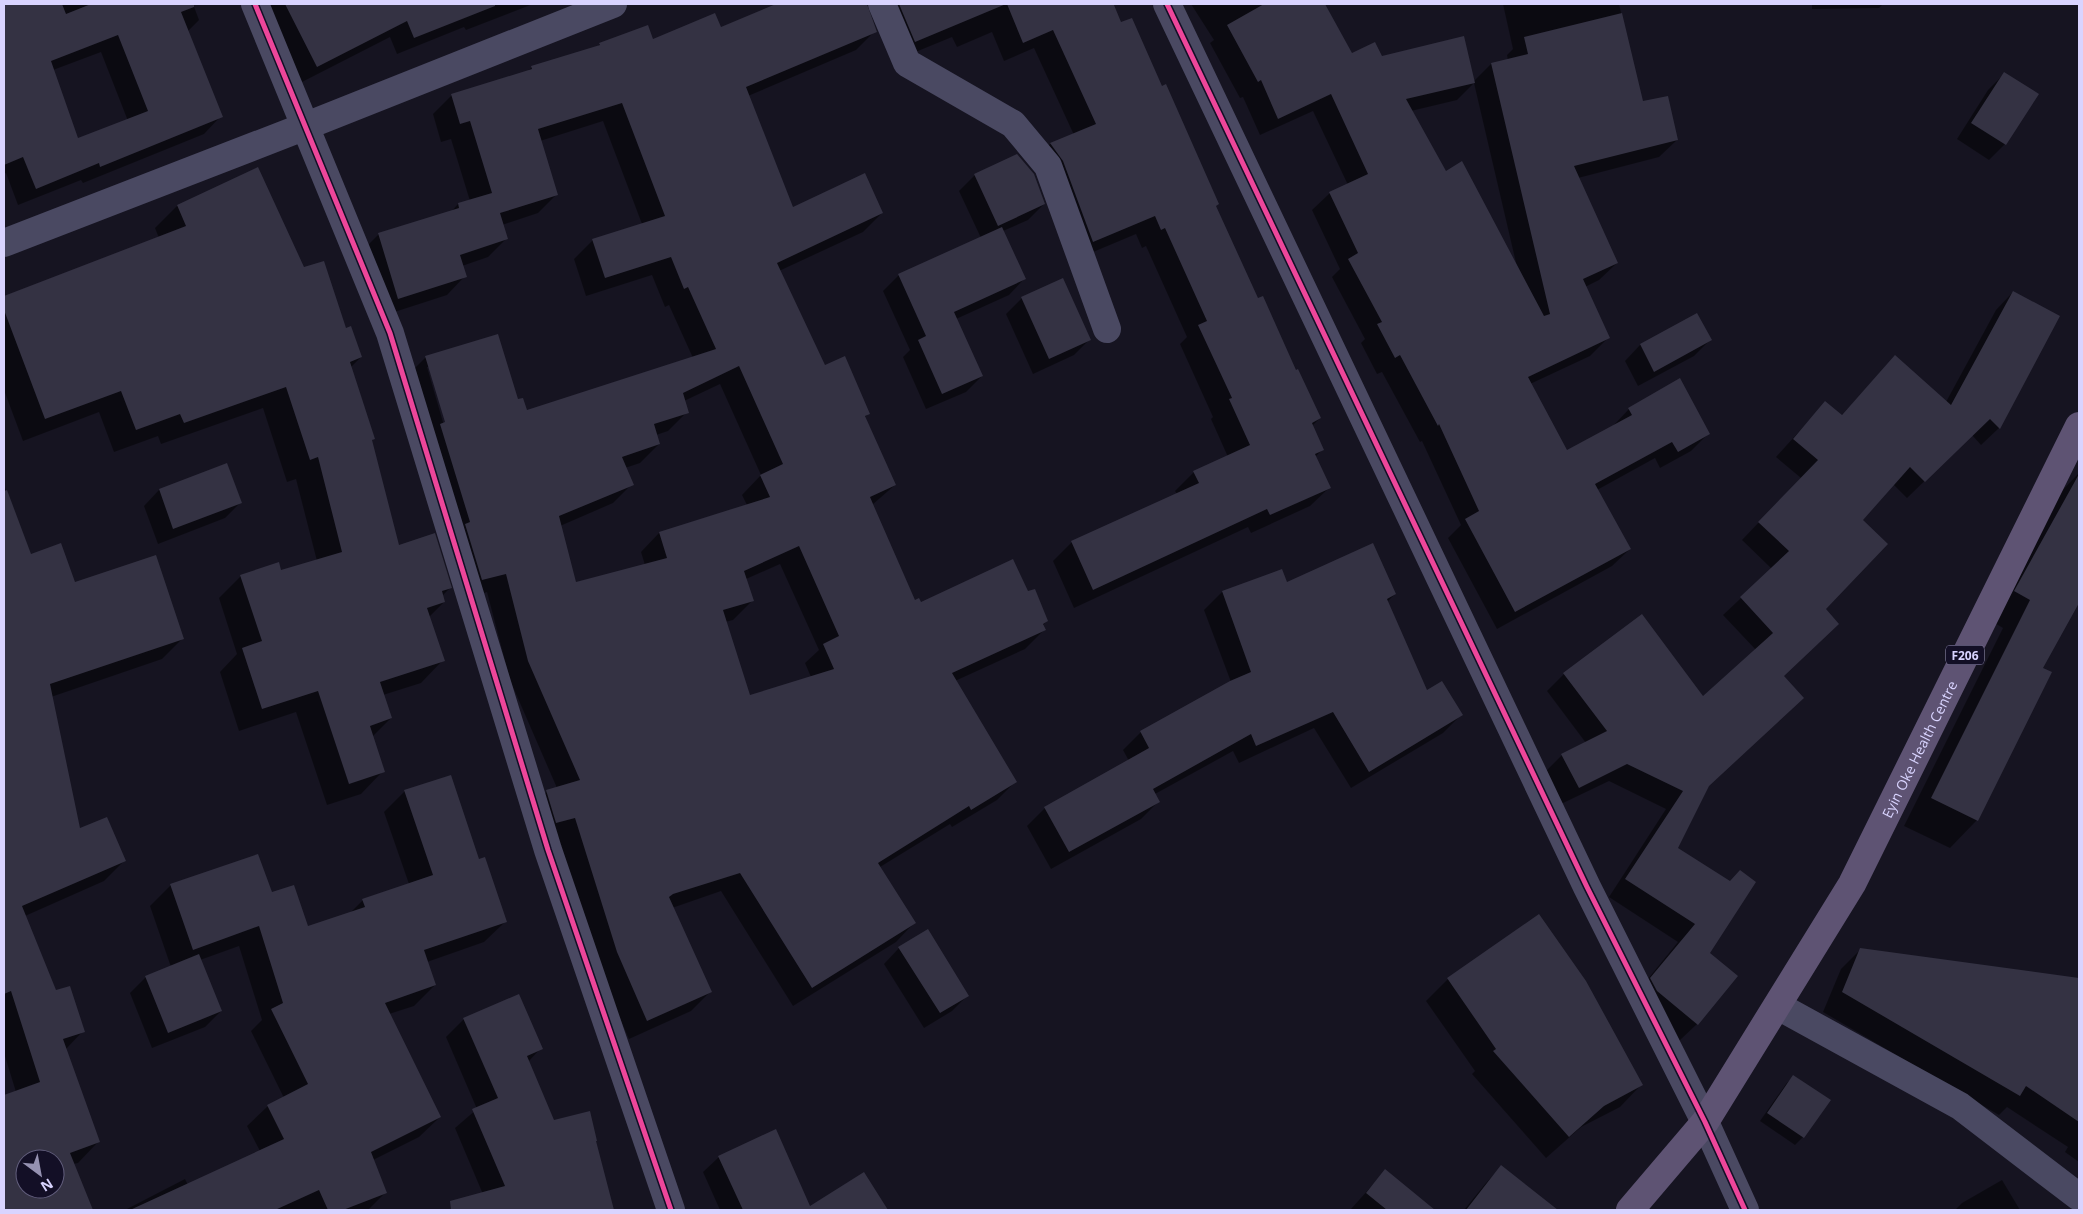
<svg xmlns="http://www.w3.org/2000/svg" width="2083" height="1214" font-family="'Open Sans',sans-serif">
<style>
.shadow{fill:#0007;fill-rule:evenodd}
.building{fill:#343243;fill-rule:evenodd}
.lines{fill:none;stroke-linecap:round;stroke-linejoin:round}
.minor{stroke:#4a4962;stroke-width:28}
.major{stroke:#5e5373;stroke-width:28}
.cycleway-casing{stroke:#130f26;stroke-width:8}
.cycleway{stroke:#ed469a;stroke-width:5}
.labels{text-anchor:middle;dominant-baseline:central;stroke-width:4;stroke-linejoin:round;paint-order:stroke}
.shield{fill:#130f26;stroke:#9e99be;stroke-width:1}
.shield-label{font-size:12px;font-weight:bold;fill:#d9d4ff}
.street-label{font-size:14px;fill:#d9d4ff;stroke:#130f26}
</style>
<rect width="100%" height="100%" fill="#161421"/>
<path class="shadow" d="M4,4H193L199,20L188,31L221,116L204,134L83,183L81,180L18,205L6,173L4,174ZM101,52L128,121L78,140L53,70Z
M259,4H533L466,30L464,27L397,54L390,37L300,83Z
M779,4H1112L1121,24L1215,206L1257,300L1320,418L1312,426L1323,449L1315,457L1329,488L1310,506L1251,533L1248,527L1074,608L1053,561L1072,542L1177,494L1175,491L1194,472L1228,457L1211,419L1213,417L1180,344L1187,337L1146,246L1142,248L1136,234L1074,260L1032,163L1050,144L1074,135L1034,48L1004,61L992,32L957,47L952,37L896,60L872,10L866,8L875,31L856,50L748,96L792,208L882,213L863,232L779,271L824,367L869,413L865,417L895,485L872,505L915,601L920,604L1027,593L1047,621L1042,626L1044,630L1025,649L955,681L1015,782L997,800L952,827L950,824L880,867L914,923L896,942L793,1006L721,891L672,908L710,992L691,1011L629,1039L528,810L547,792L557,788L510,680L487,592L463,599L407,376L425,358L497,335L517,401L526,412L693,358L669,305L665,307L652,275L586,296L574,259L593,240L642,224L603,121L540,141L556,195L538,213L502,225L506,239L488,257L462,266L465,276L447,295L379,317L360,253L379,234L451,212L458,204L470,201L451,139L441,142L433,114L452,95L527,72L532,67L597,47L600,44L653,41L720,28ZM427,367H429L448,428L445,429ZM720,384L761,475L742,495L747,505L659,533L641,552L645,565L575,583L560,526L613,503L632,484L625,468L640,463L659,444L656,435L668,431L687,412L684,401ZM780,564L819,650L805,663L811,677L749,697L725,622L733,620L752,601L746,579Z
M1191,4H1324L1352,54L1381,58L1474,81L1491,64L1508,60L1507,55L1513,49L1503,4H1619L1642,103L1677,140L1659,157L1578,178L1617,263L1599,280L1585,287L1608,338L1590,356L1530,384L1567,452L1612,427L1629,409L1708,434L1691,451L1660,468L1655,458L1597,490L1630,549L1612,566L1497,629L1448,538L1461,525L1422,441L1420,442L1382,372L1377,374L1361,343L1365,339L1332,277L1340,269L1312,210L1330,193L1348,185L1313,111L1260,135L1243,97L1240,98L1210,43L1214,40ZM1474,83L1517,267L1446,172L1411,111L1457,100Z
M1812,4H1883L1879,8L1812,9Z
M2004,74L2005,144L1989,160L1957,139L1988,90Z
M257,169L303,269L346,330L361,357L351,367L374,438L371,441L398,546L450,588L442,596L444,602L429,617L443,660L421,683L383,695L391,718L372,737L383,771L361,794L327,805L296,712L239,731L220,672L237,654L219,598L241,576L280,571L317,561L296,479L287,482L263,408L161,444L158,436L114,452L99,412L23,441L4,390V297L159,238L155,228L177,206Z
M975,175L1044,204L1028,220L1003,231L1024,279L1009,295L956,319L982,376L966,392L926,409L903,357L910,350L883,291L899,275L981,238L959,191Z
M2013,292L2058,316L1999,428L1981,445L1972,435L1907,498L1893,484L1861,521L1824,609L1782,676L1706,788L1677,848L1708,954L1697,1024L1679,1041L1634,996L1678,942L1609,897L1666,809L1609,781L1561,804L1545,772L1562,755L1586,743L1547,691L1564,674L1703,698L1756,650L1723,615L1772,569L1742,540L1801,478L1776,457L1825,403L1841,416L1895,357L1946,402L1996,310Z
M1022,298L1090,339L1074,355L1033,374L1006,314Z
M1696,315L1710,340L1694,356L1638,386L1625,361L1640,345Z
M226,464L241,502L225,518L158,544L144,506L159,490Z
M2079,473V600L2041,668L1977,820L1950,848L1904,826L2003,628L1988,619L2056,497Z
M4,485L30,556L74,583L182,639L162,659L51,697L80,830L125,860L104,881L25,916L56,992L83,1031L66,1049L98,1142L78,1163L73,1164L92,1210H4V1097L16,1092L4,1053ZM25,1159H55V1189H25Z
M1281,571L1286,583L1395,594L1387,602L1426,692L1461,715L1443,733L1351,788L1314,728L1239,763L1233,751L1155,794L1159,801L1141,819L1051,869L1027,826L1045,808L1129,761L1123,750L1141,732L1231,682L1204,610L1222,592Z
M405,791L478,861L505,922L484,942L427,962L435,985L414,1006L389,1014L440,1117L419,1137L373,1160L386,1192L368,1210H125L185,1179L188,1185L260,1151L247,1126L268,1106L284,1098L251,1031L262,1020L239,946L200,960L221,1011L205,1027L152,1048L130,993L146,977L171,967L150,906L171,885L271,894L307,927L350,913L363,900L409,884L384,812Z
M1539,916L1641,1085L1620,1107L1581,1127L1546,1158L1472,1074L1475,1071L1426,1001L1448,979Z
M899,948L968,995L952,1011L924,1028L884,964Z
M1861,949L2079,979V994L2070,1009L2079,1015V1162L2065,1152L2068,1147L2007,1107L1999,1115L1823,1012L1841,969Z
M464,1019L541,1048L528,1062L553,1121L595,1142L613,1210H477L476,1208L485,1199L455,1128L477,1109L446,1037Z
M1794,1076L1829,1101L1803,1137L1795,1145L1760,1121L1786,1084Z
M719,1157L810,1208L863,1174L886,1210H720L703,1172Z
M1501,1167L1556,1210H1464L1486,1183Z
M1385,1171L1433,1210L1351,1209Z
M2002,1180L2020,1210H1955L1962,1203Z"/>
<path class="building" d="M4,4H62L66,14L91,4H194V7L181,12L223,117L100,167L99,163L36,189L23,157L4,165ZM118,35L148,111L78,138L51,61Z
M285,4H495V6L414,38L407,21L317,67Z
M776,4H867L877,32L746,87L793,207L865,173L883,213L777,263L825,365L845,356L870,414L865,416L896,485L870,497L876,511L915,600L919,598L921,602L1013,559L1028,591L1035,589L1048,621L1043,624L1046,630L952,673L1017,782L971,810L969,806L878,863L916,923L812,988L740,873L673,894L669,897L712,992L647,1021L617,952L575,818L556,823L546,790L580,780L528,661L506,574L482,580L465,524L470,522L440,424L445,422L425,356L498,334L518,399L523,398L527,410L716,349L688,287L684,289L671,257L605,278L592,239L665,216L622,103L538,129L558,195L500,213L508,239L460,255L467,277L398,299L378,233L459,208L458,203L492,193L470,121L460,124L451,94L532,69L531,66L600,45L599,43L648,25L653,39L715,13L721,27ZM739,366L783,464L760,475L770,497L659,532L667,558L576,582L559,516L634,485L622,457L660,444L654,424L689,413L683,393ZM799,546L839,636L823,644L834,669L750,695L723,610L754,601L744,571Z
M899,4H1006L915,42Z
M1007,4H1115L1114,5L1121,22L1132,18L1162,86L1166,84L1219,204L1216,206L1258,298L1263,296L1296,370L1298,369L1321,418L1312,423L1324,450L1315,454L1331,488L1270,515L1267,509L1093,590L1071,541L1199,483L1193,471L1250,445L1229,399L1232,398L1198,325L1207,321L1165,228L1161,230L1155,216L1093,242L1063,161L1050,143L1096,124L1053,30L1023,43Z
M1264,4H1325L1352,53L1375,42L1382,56L1464,36L1475,83L1406,99L1446,171L1462,161L1544,316L1550,314L1491,63L1528,54L1524,37L1622,13L1643,101L1668,96L1678,140L1574,166L1618,263L1583,279L1610,338L1528,377L1567,450L1632,415L1628,408L1680,378L1710,434L1678,452L1672,442L1595,484L1631,549L1515,612L1465,519L1479,511L1439,424L1438,426L1400,355L1395,358L1377,324L1382,322L1348,259L1358,253L1329,192L1368,174L1331,94L1278,119L1261,80L1258,82L1227,25Z
M2004,72L2039,94L2006,145L1971,123Z
M1017,154L1034,174L1045,204L998,226L974,174Z
M258,167L304,267L324,261L346,328L351,326L362,357L350,362L375,439L372,440L399,545L435,533L452,588L442,591L445,602L427,608L445,661L380,682L392,718L370,726L385,772L349,784L318,691L262,709L242,648L262,641L240,575L279,562L281,570L342,552L318,457L310,460L286,387L184,423L180,414L136,430L121,391L45,419L4,310V296L186,226L177,205Z
M1002,227L1026,279L954,312L983,376L942,394L918,340L926,336L898,274Z
M1063,278L1091,340L1049,359L1021,297Z
M2013,291L2060,316L2000,429L1990,419L1925,482L1910,467L1863,520L1888,544L1826,609L1839,624L1784,676L1804,698L1709,786L1678,848L1730,881L1740,870L1756,882L1710,953L1738,976L1698,1025L1657,991L1650,978L1695,924L1625,879L1683,791L1627,764L1579,788L1561,754L1607,731L1563,673L1642,614L1703,696L1773,633L1740,597L1789,551L1758,522L1818,460L1793,439L1825,401L1842,415L1895,355L1951,405Z
M1697,313L1712,340L1654,372L1640,344Z
M227,463L242,503L173,529L159,489Z
M2079,474V603L2043,668L2052,672L1978,821L1931,798L2030,600L2014,591Z
M7,490L31,554L61,543L75,582L156,555L184,639L50,684L80,828L107,817L126,861L22,906L56,990L70,986L85,1032L63,1039L100,1142L70,1153L93,1210H4V1095L40,1082L11,991L4,994V491ZM25,1159H55V1189H25Z
M1373,543L1396,594L1387,599L1427,690L1442,681L1463,715L1369,772L1333,712L1256,746L1251,734L1153,789L1160,802L1069,852L1044,807L1149,748L1140,731L1230,681L1251,672L1222,591L1282,569L1287,582Z
M451,775L479,859L485,857L507,922L424,950L436,985L385,1003L441,1117L371,1152L387,1193L343,1210H328L319,1190L275,1210H130L284,1139L267,1105L308,1084L271,1009L283,1003L259,926L193,950L170,884L258,854L272,892L294,885L308,926L365,907L362,899L433,875L404,790Z
M1539,914L1586,981L1643,1085L1604,1106L1569,1137L1493,1051L1496,1049L1447,978Z
M928,929L969,996L940,1013L898,947Z
M1860,948L2079,978V1122L2026,1086L2020,1096L1842,992Z
M199,954L222,1011L168,1033L145,976Z
M519,994L543,1049L527,1056L554,1120L590,1111L597,1141H596L614,1210H451L450,1201L505,1186L472,1109L498,1098L463,1018Z
M1793,1075L1831,1100L1804,1138L1767,1113Z
M776,1129L810,1206L864,1172L888,1210H743L718,1156Z
M1501,1165L1558,1210H1466Z
M1385,1169L1435,1210H1387L1366,1193Z"/>
<g class="lines">
<path class="minor" d="M255,4L390,333L548,850L671,1210
M882,4L907,63L1013,124L1048,166L1107,329
M1167,4L1587,887L1705,1122L1745,1210
M4,243L306,126L613,4
M1778,1006L1960,1106L2079,1197"/>
<path class="major" id="s1" d="M1630,1210L1705,1122L1852,884L2079,426"/>
<defs>
<path id="cycleway" d="M255,4L390,333L548,850L671,1210
M1167,4L1587,887L1705,1122L1745,1210"/>
</defs>
<use href="#cycleway" class="cycleway-casing"/>
<use href="#cycleway" class="cycleway"/>
</g>
<g class="labels">
<rect class="shield" x="1946" y="645.5" width="38" height="19" rx="4"/>
<g class="shield-label">
<text x="1965" y="655">F206</text>
</g>
<g class="street-label">
<text stroke="none"><textPath href="#s1" startOffset="546">Eyin Oke Health Centre</textPath></text>
</g>
</g>
<rect width="2083" height="1214" fill="none" stroke="#d9d4ff" stroke-width="10"/>
<g transform="translate(40 1174) rotate(148)"><circle r="24" fill="#130f26" stroke="#625e7d"/>
<path d="M0-4L9 19L0 12L-9 19Z" fill="#9591b1"/>
<text y="-8" font-size="14" font-weight="bold" text-anchor="middle" fill="#d9d4ff">N</text>
</g>
</svg>
